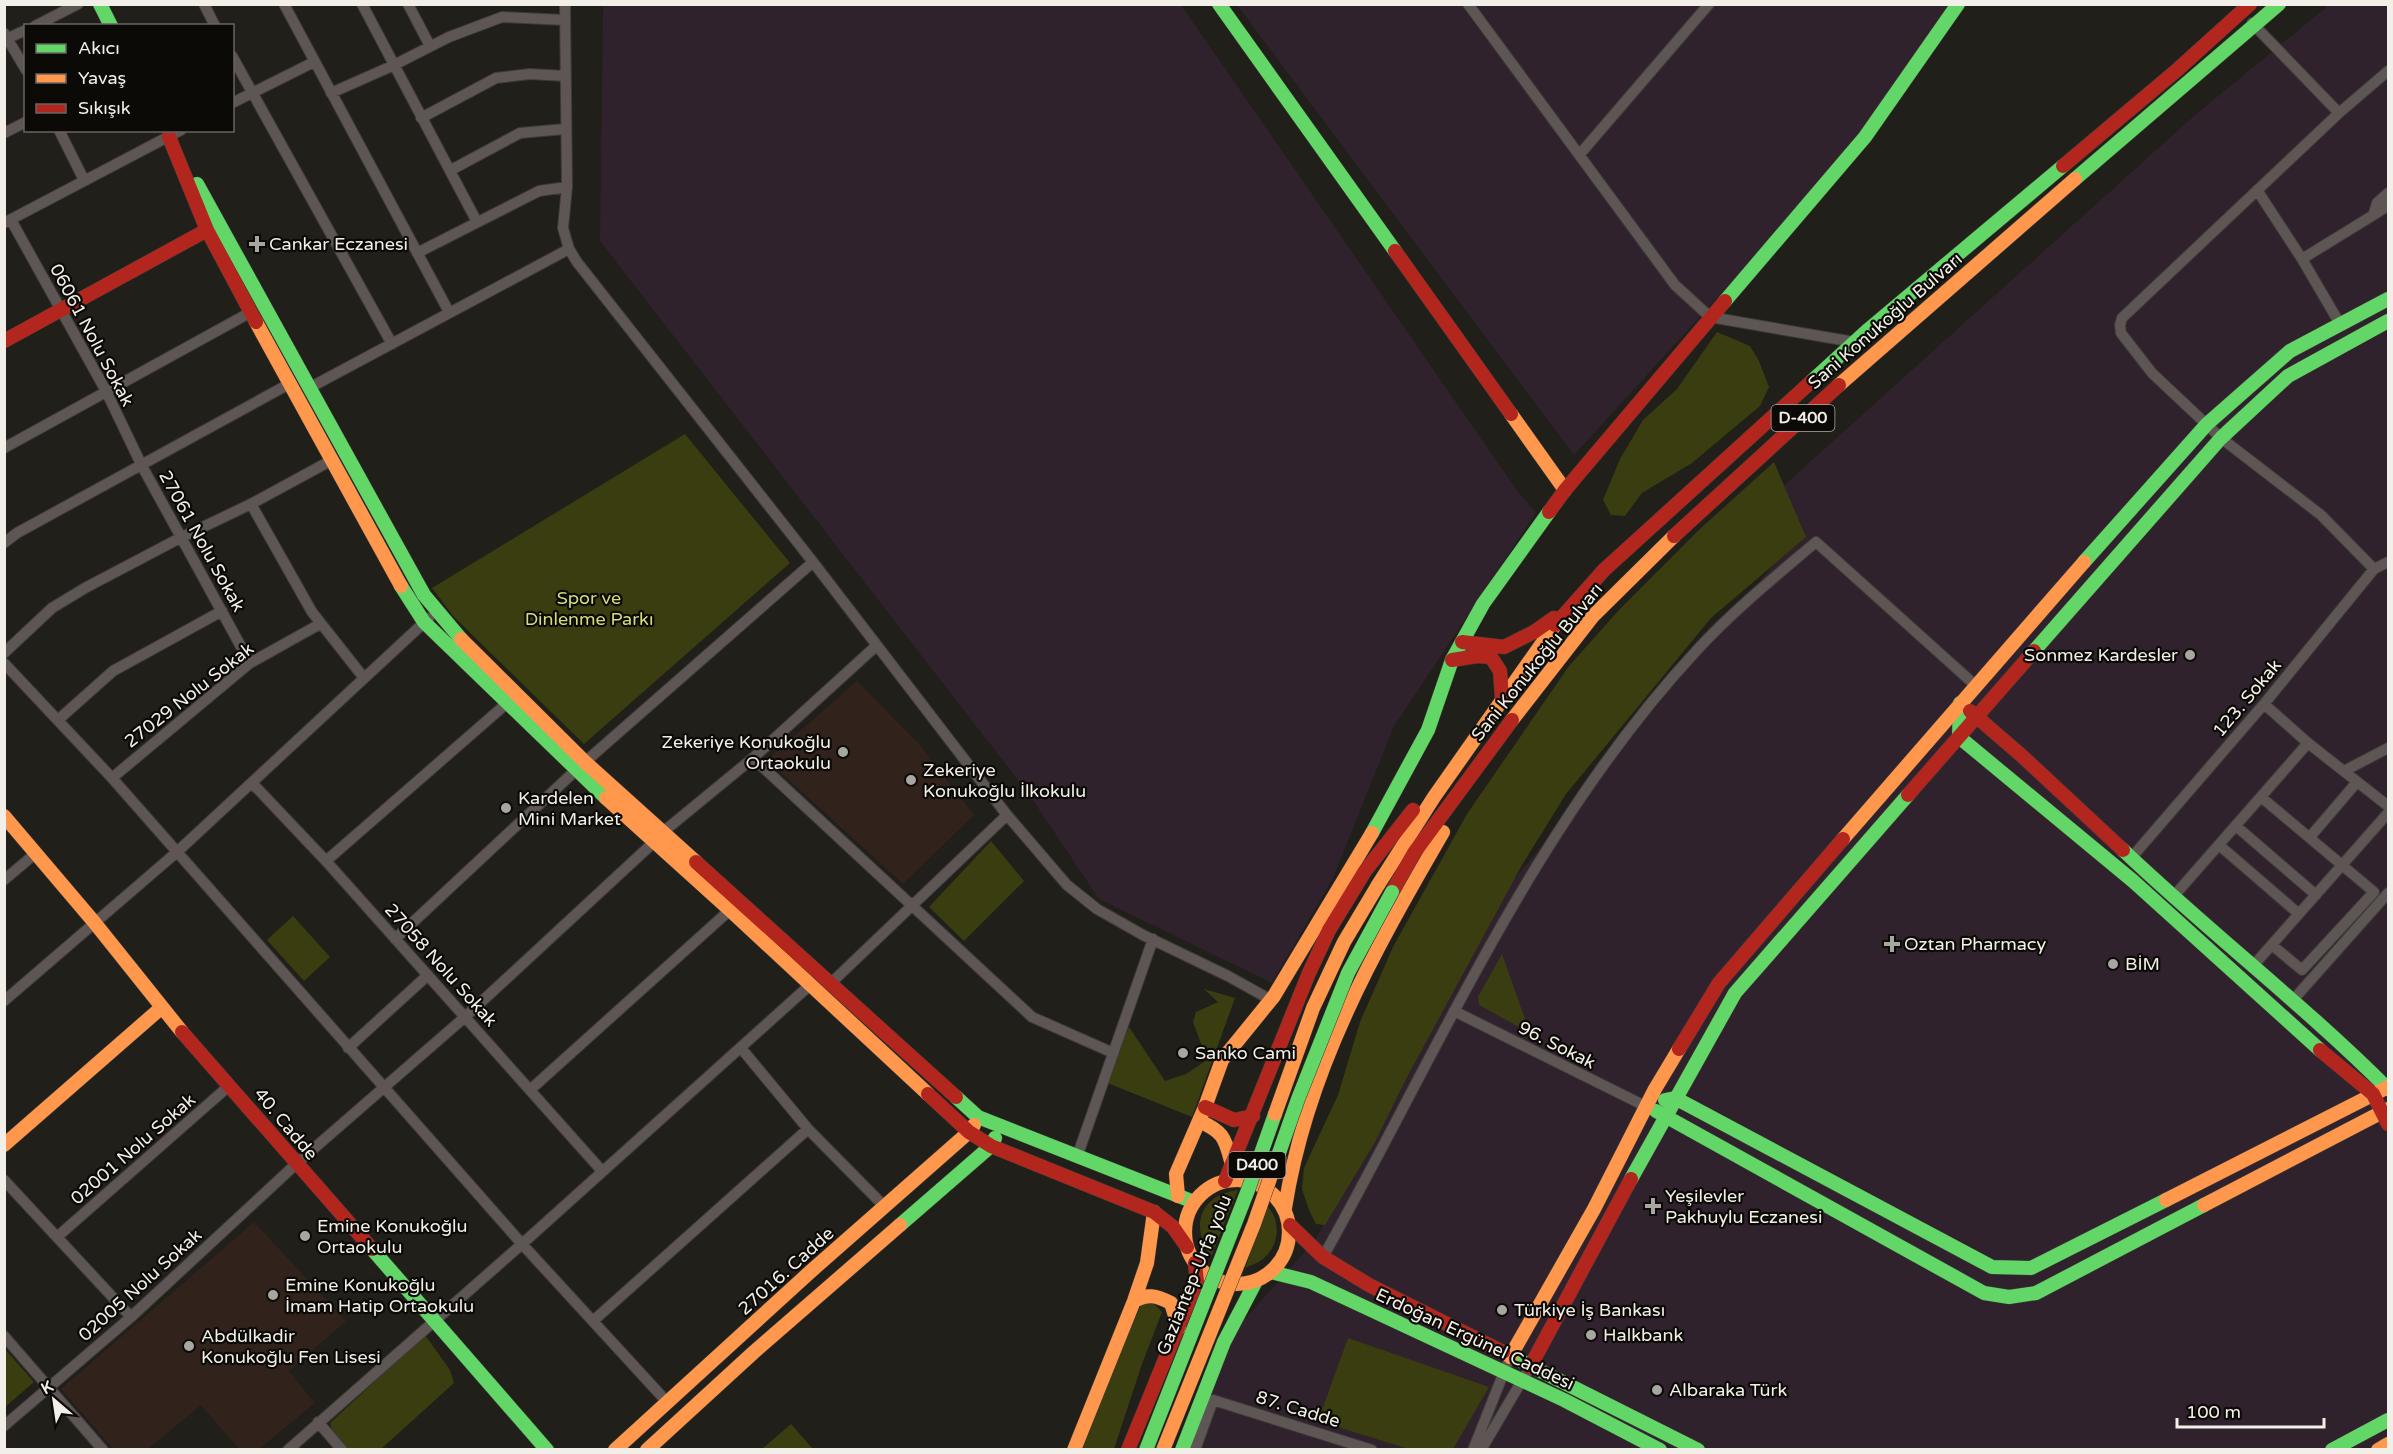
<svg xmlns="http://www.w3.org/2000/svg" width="2393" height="1454" font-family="'Varela Round',sans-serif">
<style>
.industrial{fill:#2f222c}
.education{fill:#32221c}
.green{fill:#3a3d10}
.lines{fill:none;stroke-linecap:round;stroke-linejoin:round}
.street-casing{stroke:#3d3b38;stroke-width:12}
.fast-casing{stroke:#3d3b38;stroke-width:15}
.slow-casing{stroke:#3d3b38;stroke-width:15}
.jam-casing{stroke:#3d3b38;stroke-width:15}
.street{stroke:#5e5655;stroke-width:10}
.fast{stroke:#63d668;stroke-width:14}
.slow{stroke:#ff974d;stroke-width:14}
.jam{stroke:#b3261e;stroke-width:14}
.fast-bridge-casing{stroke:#3d3b38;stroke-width:15;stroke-linecap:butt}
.slow-bridge-casing{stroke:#3d3b38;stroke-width:15;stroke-linecap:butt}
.fast-bridge{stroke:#63d668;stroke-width:14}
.slow-bridge{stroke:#ff974d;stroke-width:14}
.poi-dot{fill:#a8a6a0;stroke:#0c0a06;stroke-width:2}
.labels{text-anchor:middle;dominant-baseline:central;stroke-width:4.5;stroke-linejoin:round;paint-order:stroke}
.shield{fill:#0c0a06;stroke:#adaaa4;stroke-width:1.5}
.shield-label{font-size:16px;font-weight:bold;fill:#f2efe8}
.poi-label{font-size:18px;fill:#f2efe8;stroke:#0c0a06;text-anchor:start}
.street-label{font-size:18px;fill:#f2efe8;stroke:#0c0a06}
.park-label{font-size:18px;fill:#d3dd7e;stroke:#0c0a06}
</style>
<rect width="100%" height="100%" fill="#201f1a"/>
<path class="industrial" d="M603,5H1181L1518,492L1536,513L1394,726L1333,878L1272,983L1099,899L1028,793L600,241Z
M1237,5H1968L1873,127L1574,455Z
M2329,5H2388V1449L1183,1450L1221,1346L1316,1239L1492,906L1774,564L1780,489L2195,115Z"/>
<path class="education" d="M857,681L920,745L974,815L903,884L767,760Z
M254,1222L346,1321L289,1371L315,1403L259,1449H239L201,1405L148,1449H113L61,1389Z"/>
<path class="green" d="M1717,332L1750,346L1759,361L1769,387L1760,406L1692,463L1642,493L1625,516L1611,515L1603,500L1620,459L1643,420L1677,389Z
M685,434L790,563L584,744L454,617L432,588Z
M1774,462L1806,537L1711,618L1566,794L1522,865L1406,1079L1375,1142L1325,1225L1316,1224L1309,1210L1302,1189L1304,1168L1338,1095L1360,1022L1393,947L1467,814L1569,666L1619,610L1702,527Z
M991,841L1024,881L964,941L929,907Z
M293,916L330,957L304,981L267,940Z
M1502,954L1530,1033L1479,1005L1478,997Z
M1204,989L1235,998L1192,1117L1105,1082L1129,1027L1165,1081L1186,1074L1207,1060L1193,1022L1196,1012L1218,1002Z
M1238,1190L1211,1257C1190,1227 1199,1195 1238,1190Z
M1267,1206C1282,1221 1279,1246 1263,1259C1258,1263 1251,1265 1245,1268Z
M1144,1299L1150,1300L1162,1312L1142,1364L1114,1449L1081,1450L1123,1344Z
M425,1335L450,1370L454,1383L381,1449H347L333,1433L330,1423Z
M1348,1338L1489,1387L1453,1449H1409L1318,1421Z
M4,1348L34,1382L5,1407H4Z
M791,1424L813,1449H762Z"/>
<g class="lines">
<defs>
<path id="street" d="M204,4L215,26
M284,4L449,312
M362,4L477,222
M408,4L430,46
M565,4L567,187L563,228L569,249L577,262L813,562L1007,815L1067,885L1097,909L1143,935L1228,976L1271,1000
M1468,4L1675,285L1710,317L1854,342
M2252,23L2339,113
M35,26L78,4
M4,33L26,70
M4,40L26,30
M232,56L392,344
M331,93L392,66L449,37L502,17L565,20
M232,103L314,62
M421,118L496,78L530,74L566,76
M59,130L84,180
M4,133L26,122
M1580,154L1709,4
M451,170L520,133L565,129
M2257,190L2302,259L2340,324
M2374,213L2377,203L2388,193
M11,220L106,391L142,466L250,663
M4,223L181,130
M417,253L539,191L567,187
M2302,259L2388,206
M309,388L569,249
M4,448L251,312
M251,504L312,612L364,678
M4,543L17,533L289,384
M2374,569L2321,515L2221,438L2152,373L2121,333L2120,325L2122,318L2339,113L2388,71
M4,653L52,608L85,588L180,538L251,504L332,460
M4,663L112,778L522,1244L668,1403
M2264,704L2308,743L2388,806
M58,720L113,671L222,611
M753,758L1032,1017L1111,1052
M585,762L813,562
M2344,771L2388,748
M112,778L250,663L320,624
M252,783L326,861L602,1171
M2261,797L2374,892L2302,970L2272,945
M2236,826L2316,895
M663,832L753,758L876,646
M2310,837L2357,782
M2219,845L2299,914
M2132,857L2264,704L2374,569L2388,562
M326,861L506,704
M4,880L36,853
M2173,897L2308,743
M395,939L575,771
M2252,967L2388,813
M831,983L1007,815
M2293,1000L2388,893
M4,1001L177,852L429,618
M1454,1011L1645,1106
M348,1048L428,975
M741,1048L808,1129L885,1207
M530,1090L730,910
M1077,1157L1153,939
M4,1180L131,1317
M57,1237L230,1085
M1323,1257C1439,1050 1534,825 1698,649C1734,610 1776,576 1816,542L1975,685
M593,1321L808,1129
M4,1336L103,1450
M318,1422L342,1450
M4,1426L131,1317L296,1164L465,1017L653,843
M288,1450L522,1244L810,985
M1195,1450L1213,1400L1372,1450
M1473,1450L1510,1357
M1481,1450L1530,1367"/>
<path id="fast" d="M100,4L111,26
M1219,4L1395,251
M2075,179L2279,4
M197,184L424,595L461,639
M1725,301L1865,137L1958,4
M1812,381L1869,329L2063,166
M2084,562L2207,424L2290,351L2388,299
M401,586L424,622L606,798
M2034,651L2221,438L2288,376L2388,321
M1960,703L1959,737L2133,881L2320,1050
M1372,833L1428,730L1452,660L1483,604L1549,512
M2123,850C2209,932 2304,1005 2388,1089
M956,1097L978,1117L1194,1202
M1665,1100L1675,1098L1992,1267L2031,1268L2166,1200
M1656,1111L1984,1293L2009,1297L2036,1293L2204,1205
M1631,1179L1735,993L1908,795
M900,1225L991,1146L995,1138
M372,1249L547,1450
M1271,1272L1311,1282L1564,1400L1660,1450
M1503,1352L1698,1450
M1182,1450L1224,1342L1256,1281
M2332,1450L2388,1420"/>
<path id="slow" d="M256,322L401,586
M1839,385L2075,179
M1511,414L1565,490
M461,639L585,762L696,862
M1512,720L1593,616L1674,536
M606,798L730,910L928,1094
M4,816L94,922L182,1032
M1843,839L2084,562
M1378,885L1434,797L1555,625
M1199,1121C1222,1131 1225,1137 1231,1161
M4,1145L161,1008
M1185 1232a52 52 0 1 1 104 0a52 52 0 1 1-104 0Z
M1178,1196L1176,1174L1205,1107L1222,1060L1274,996L1372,833
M2166,1200L2388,1087
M2204,1205L2388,1109
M1285,1208C1306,1071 1374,951 1443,832
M1134,1301C1149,1293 1157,1296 1171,1303L1179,1328
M1510,1357L1594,1209L1655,1089L1679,1049
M615,1450L810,1272L969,1132L974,1125
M647,1450L754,1352L900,1225
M1074,1450L1134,1301L1147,1263L1154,1212
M2378,1450L2388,1444"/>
<path id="jam" d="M169,137L207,230L256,322
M2063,166L2177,70L2250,4
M1395,251L1511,414
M4,341L207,230
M1549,512L1565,490L1725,301
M1674,536L1839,385
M1555,625L1604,570L1812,381
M1462,642L1504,647L1534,632L1554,618
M1452,660L1477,656L1491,657L1500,671L1502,698
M1970,711L2022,756L2123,850
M1908,795L2034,651
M696,862L956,1097
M1392,892L1414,853L1512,720
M182,1032L372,1249
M1679,1049L1719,983L1843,839
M2320,1050L2373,1094L2388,1124
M928,1094L969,1132L991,1146L1154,1212L1173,1227L1187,1247
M1205,1107L1234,1120L1253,1116
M1225,1181L1309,973L1329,930L1365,871L1413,810
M1290,1225L1323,1257L1369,1285L1503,1352
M1530,1367L1631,1179
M1128,1450L1197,1281L1195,1263"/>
</defs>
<use href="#street" class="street-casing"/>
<use href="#fast" class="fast-casing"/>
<use href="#slow" class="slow-casing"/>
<use href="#jam" class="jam-casing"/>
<use href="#street" class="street"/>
<use href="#fast" class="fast"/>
<use href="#slow" class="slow"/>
<use href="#jam" class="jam"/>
<defs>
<path id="fast-bridge" d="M1273,1170L1298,1099L1348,973L1392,892
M1146,1450L1248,1190L1275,1114"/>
<path id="slow-bridge" d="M1275,1114L1313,1008L1344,942L1378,885
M1163,1450L1254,1224L1273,1170"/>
</defs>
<use href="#fast-bridge" class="fast-bridge-casing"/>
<use href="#slow-bridge" class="slow-bridge-casing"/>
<use href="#fast-bridge" class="fast-bridge"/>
<use href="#slow-bridge" class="slow-bridge"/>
</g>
<g class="poi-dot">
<path d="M254 235h6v6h6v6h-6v6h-6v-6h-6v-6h6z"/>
<circle cx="2190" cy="655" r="6"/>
<circle cx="843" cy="752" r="6"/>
<circle cx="911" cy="780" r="6"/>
<circle cx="506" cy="808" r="6"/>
<path d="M1889 935h6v6h6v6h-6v6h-6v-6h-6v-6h6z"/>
<circle cx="2113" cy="964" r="6"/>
<circle cx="1183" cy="1053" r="6"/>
<path d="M1650 1197h6v6h6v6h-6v6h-6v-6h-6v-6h6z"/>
<circle cx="305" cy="1236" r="6"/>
<circle cx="273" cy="1295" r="6"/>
<circle cx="1502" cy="1310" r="6"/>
<circle cx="1591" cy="1335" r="6"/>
<circle cx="189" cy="1346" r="6"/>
<circle cx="1657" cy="1390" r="6"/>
</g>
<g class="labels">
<g class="shield">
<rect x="1771.5" y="405" width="63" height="26" rx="4.5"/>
<rect x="1228.5" y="1152" width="57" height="26" rx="4.5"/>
</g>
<g class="shield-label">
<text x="1803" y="418">D-400</text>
<text x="1257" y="1165">D400</text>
</g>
<g class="poi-label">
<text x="269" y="244">Cankar Eczanesi</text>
<text x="2178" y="655" text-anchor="end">Sonmez Kardesler</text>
<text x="831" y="742" text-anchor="end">Zekeriye Konukoğlu<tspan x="831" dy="21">Ortaokulu</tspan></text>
<text x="923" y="770">Zekeriye<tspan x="923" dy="21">Konukoğlu İlkokulu</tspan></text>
<text x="518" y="798">Kardelen<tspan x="518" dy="21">Mini Market</tspan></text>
<text x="1904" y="944">Oztan Pharmacy</text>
<text x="2125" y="964">BİM</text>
<text x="1195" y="1053">Sanko Cami</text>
<text x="1665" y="1196">Yeşilevler<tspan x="1665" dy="21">Pakhuylu Eczanesi</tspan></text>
<text x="317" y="1226">Emine Konukoğlu<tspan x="317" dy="21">Ortaokulu</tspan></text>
<text x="285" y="1285">Emine Konukoğlu<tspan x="285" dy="21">İmam Hatip Ortaokulu</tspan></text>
<text x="1514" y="1310">Türkiye İş Bankası</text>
<text x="1603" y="1335">Halkbank</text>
<text x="201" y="1336">Abdülkadir<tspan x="201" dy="21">Konukoğlu Fen Lisesi</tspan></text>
<text x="1669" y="1390">Albaraka Türk</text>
</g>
<g class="street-label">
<text transform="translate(1885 321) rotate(-41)">Sani Konukoğlu Bulvarı</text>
<text transform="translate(92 335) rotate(62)">06061 Nolu Sokak</text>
<text transform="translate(202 541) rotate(61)">27061 Nolu Sokak</text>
<text transform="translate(1537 662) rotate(-51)">Sani Konukoğlu Bulvarı</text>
<text transform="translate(189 695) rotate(-38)">27029 Nolu Sokak</text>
<text transform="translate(2247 698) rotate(-50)">123. Sokak</text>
<text transform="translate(441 965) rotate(48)">27058 Nolu Sokak</text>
<text transform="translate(1557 1045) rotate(27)">96. Sokak</text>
<text transform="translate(286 1124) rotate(50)">40. Cadde</text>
<text transform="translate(133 1149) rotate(-41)">02001 Nolu Sokak</text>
<text transform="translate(786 1271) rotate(-42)">27016. Cadde</text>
<text transform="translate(1194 1275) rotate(-68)">Gaziantep-Urfa yolu</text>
<text transform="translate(140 1285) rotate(-42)">02005 Nolu Sokak</text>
<text transform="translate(1475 1339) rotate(25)">Erdoğan Ergünel Caddesi</text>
<text transform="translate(1298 1409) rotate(17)">87. Cadde</text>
</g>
<g class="park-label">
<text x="589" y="598">Spor ve<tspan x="589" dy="21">Dinlenme Parkı</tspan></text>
</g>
</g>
<rect width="2393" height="1454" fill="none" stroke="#f2efe8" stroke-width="12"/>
<rect x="24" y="24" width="210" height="108" fill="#0c0a06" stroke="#686660" stroke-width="1.5"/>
<rect x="36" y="44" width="30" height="9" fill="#63d668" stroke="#686660" stroke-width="1.5"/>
<text x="78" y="54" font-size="18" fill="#f2efe8">Akıcı</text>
<rect x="36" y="74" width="30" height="9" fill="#ff974d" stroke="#686660" stroke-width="1.5"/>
<text x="78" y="84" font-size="18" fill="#f2efe8">Yavaş</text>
<rect x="36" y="104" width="30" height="9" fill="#b3261e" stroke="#686660" stroke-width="1.5"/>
<text x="78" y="114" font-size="18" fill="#f2efe8">Sıkışık</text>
<g transform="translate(54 1400) rotate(331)" stroke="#0c0a06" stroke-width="4.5" paint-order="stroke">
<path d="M0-4.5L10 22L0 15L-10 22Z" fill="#f2efe8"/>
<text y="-9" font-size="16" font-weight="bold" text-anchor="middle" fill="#f2efe8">K</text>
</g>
<path d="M2177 1418v9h147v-9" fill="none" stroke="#f2efe8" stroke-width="3"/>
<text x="2186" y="1418" font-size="18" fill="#f2efe8" stroke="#0c0a06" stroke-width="4.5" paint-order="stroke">100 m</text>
</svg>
